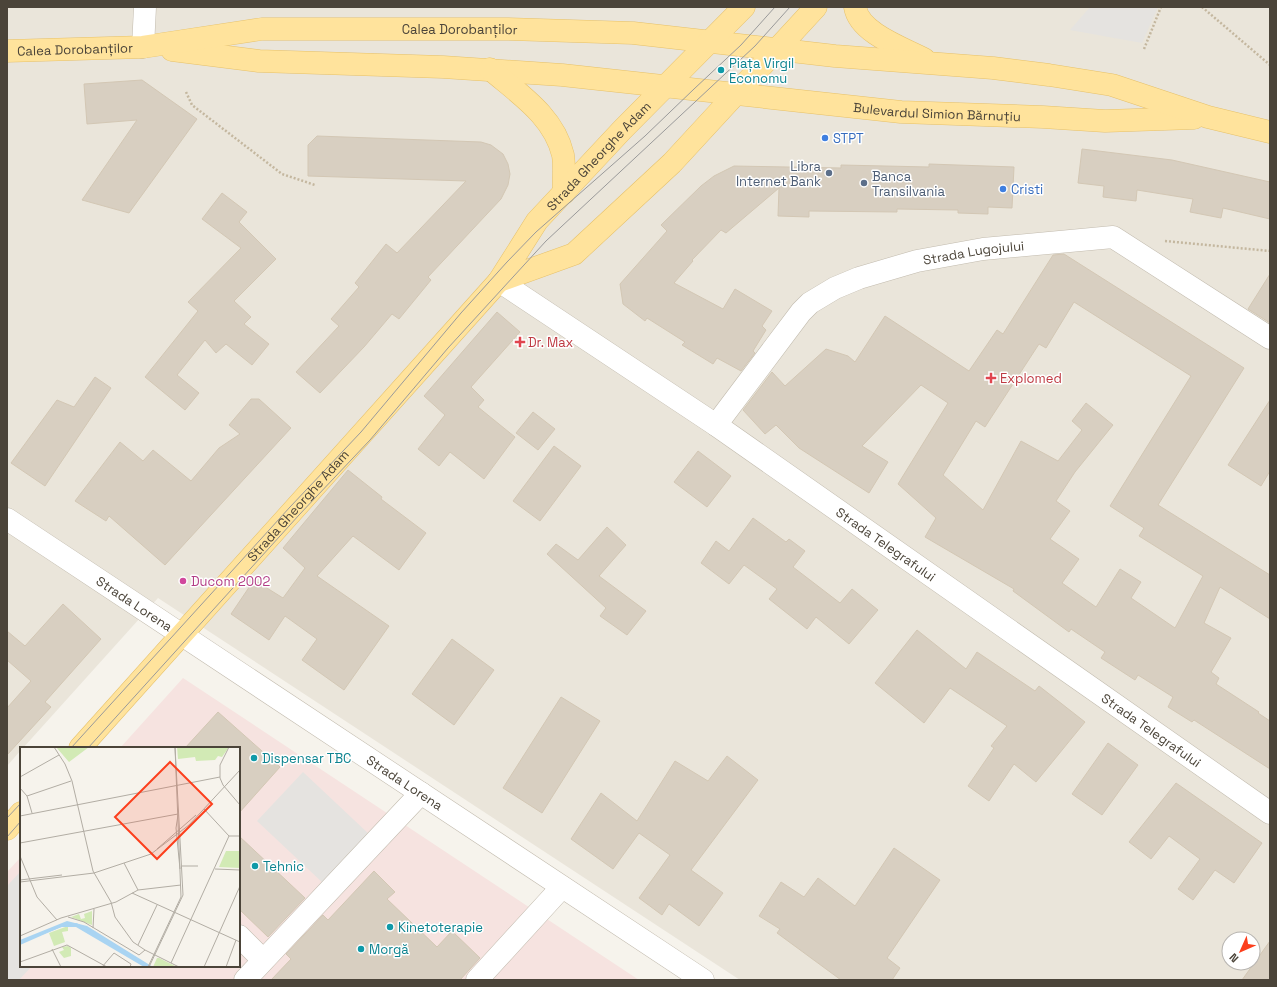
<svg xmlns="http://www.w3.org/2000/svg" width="1277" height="987" font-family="'Space Grotesk',sans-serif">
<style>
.residential{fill:#eae5da;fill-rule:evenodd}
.medical{fill:#f6e3e0}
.parking{fill:#e5e3e0}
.building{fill:#d8cfc1;stroke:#d3c7b4;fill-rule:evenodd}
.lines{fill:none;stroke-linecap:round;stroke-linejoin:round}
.minor-casing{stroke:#c2bbae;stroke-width:23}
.major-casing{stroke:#e6c16a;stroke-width:23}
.path{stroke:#c4b79f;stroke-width:2.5;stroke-dasharray:2 2;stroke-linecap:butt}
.minor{stroke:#fff;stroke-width:22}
.major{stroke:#ffe39c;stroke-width:22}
.tram{stroke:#9a9a9a;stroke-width:1}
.culture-dot{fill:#0f9aa8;stroke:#fff;stroke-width:1.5}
.shop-dot{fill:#3f7fe0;stroke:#fff;stroke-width:1.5}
.service-dot{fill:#5c6f8a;stroke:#fff;stroke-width:1.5}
.health-dot{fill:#e0444e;stroke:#fff;stroke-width:1.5}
.hotel-dot{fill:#d1479c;stroke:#fff;stroke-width:1.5}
.labels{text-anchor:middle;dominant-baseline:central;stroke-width:3;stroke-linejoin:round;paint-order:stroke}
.street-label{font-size:13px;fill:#4b4439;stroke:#fff}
.culture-label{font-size:13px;fill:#0d838f;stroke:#fff;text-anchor:start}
.shop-label{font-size:13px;fill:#366cbe;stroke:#fff;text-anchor:start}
.service-label{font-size:13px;fill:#4e5e75;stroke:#fff;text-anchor:end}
.health-label{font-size:13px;fill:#be3a42;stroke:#fff;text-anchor:start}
.hotel-label{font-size:13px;fill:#b23c85;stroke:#fff;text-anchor:start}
.inset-river{fill:none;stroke:#a9d4f2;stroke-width:2}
.inset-road{fill:none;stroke:#b2ada4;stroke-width:1}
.view{fill:#fc3f1d;fill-opacity:0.15;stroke:#fc3f1d;stroke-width:2}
.inset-edge{fill:none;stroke:#4b4439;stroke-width:2}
</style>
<rect width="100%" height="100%" fill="#f6f3ec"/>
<path class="residential" d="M7,7H1270V980H740L158,598L23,748H21V750L7,766ZM1229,939H1253V963H1229Z"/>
<path class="medical" d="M183,678L639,980H7V872L21,857V966H239V748H120Z"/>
<path class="parking" d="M1090,7H1158L1142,43L1070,30Z
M303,772L370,835L324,884L257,821Z
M21,871V966H32L19,980H7V886Z"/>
<path class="building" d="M142,80L197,119L129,213L82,200L137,120L87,124L84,84Z
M317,136L481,142L491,145L503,154L508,164L510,174L508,185L501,199L428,277L431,280L399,319L392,314L364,347L320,393L296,372L339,326L331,319L359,287L355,283L386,244L397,253L466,181L308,176V145Z
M1082,149L1172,160L1270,182V219L1223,208L1221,218L1190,212L1193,199L1137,190L1136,201L1103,197L1104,186L1078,183Z
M929,164L1014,167L1012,208L988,207V214L958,213V210L897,209V212L809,211V217L778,216L779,188L726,233L721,230L692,260L693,261L674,283L723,309L735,289L772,311L762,326L766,330L753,351L755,353L741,371L717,358L713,364L682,345L685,342L647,318L645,321L623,304L620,284L667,231L661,225L701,186L714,176L734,166L841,168V165L929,167Z
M222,193L247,212L239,222L276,259L234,301L251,317L244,324L269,344L252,365L226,344L216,353L205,340L177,375L199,393L185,410L145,377L198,311L188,302L241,248L202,219Z
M1064,254L1244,368L1158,505L1270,575V619L1220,587L1204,623L1231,638L1211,672L1219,678L1216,684L1259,712L1258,713L1270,721V769L1194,720L1192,722L1168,707L1173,697L1138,675L1135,680L1101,658L1105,652L1071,629L1069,632L1013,591L1014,589L925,537L936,518L898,484L948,403L921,385L862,446L888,462L869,493L799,448L776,425L765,434L743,410L772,372L785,386L826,349L848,356L855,362L885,316L969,371L997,330L1003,334L1053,255ZM1074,302L1191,376L1110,506L1144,528L1139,536L1203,576L1175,628L1131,598L1141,582L1120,569L1096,607L1062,583L1079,559L1050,539L1070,511L1056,501L1075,472L1113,425L1086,403L1072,421L1082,430L1058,461L1021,441L983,510L943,475L976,421L985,427L1039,344L1046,348Z
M1270,274V323L1248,309Z
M497,312L520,332L471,387L484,400L478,407L515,437L484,479L450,452L439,466L418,449L445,415L424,396Z
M95,377L111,388L45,486L11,463L57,400L74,407Z
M251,399H259L291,428L165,565L109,516L106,521L75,501L120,442L143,461L153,450L191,481L219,448L240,434L229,425Z
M1270,400V471L1261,486L1228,465Z
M533,412L555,429L538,450L516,433Z
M554,446L581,466L540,521L513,501Z
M698,451L731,476L707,507L674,482Z
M348,470L382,497L381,499L426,533L399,570L353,536L317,576L389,626L344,690L302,660L317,639L285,616L269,640L231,614L254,580L283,598L305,568L283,548Z
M753,518L786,542L789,539L805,551L793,567L840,603L852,589L878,610L849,644L816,617L807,629L769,599L777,589L744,565L729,584L701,563L716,541L729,551Z
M607,527L626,545L599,576L646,611L627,635L600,616L606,608L547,554L556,544L578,560Z
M63,604L101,639L45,702L51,707L7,755V708L31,681L7,660V631L25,646Z
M917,630L966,669L977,652L1035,691L1039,686L1085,722L1036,782L1014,764L989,801L968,786L994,748L991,746L1007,726L950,688L924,723L875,683Z
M452,639L494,670L454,725L412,694Z
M561,697L600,721L542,813L503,788Z
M218,712L280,767L239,813V748H185Z
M1108,743L1138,765L1102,815L1072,794Z
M727,756L758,780L691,870L723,893L699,926L669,904L662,915L639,898L670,855L639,833L613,869L571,839L601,793L637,821L675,761L708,781Z
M1176,783L1262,843L1234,883L1215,870L1193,900L1178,889L1200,859L1169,836L1151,859L1129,842Z
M239,836L305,898L268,937L239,909Z
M894,848L940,880L887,958L900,968L892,980H841L777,933L780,929L759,916L781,882L804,897L818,878L855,906Z
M374,871L395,892L387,899L437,947L452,931L480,958L460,980H271L291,959L286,954L323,915L328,920Z
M1270,941V980H1242Z"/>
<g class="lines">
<defs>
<g id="minor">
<path d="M143,47L145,7"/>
<path id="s1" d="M499,281L716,425L1270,813"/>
<path id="s2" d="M716,425L801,312L810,303L835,288L859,278L917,261L983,249L1113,237L1270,338"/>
<path id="s3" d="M7,519L703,980"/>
<path d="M239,936L263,960"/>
<path d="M245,980L421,793"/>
<path d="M477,980L562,887"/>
</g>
<g id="major">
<path d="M855,7C859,33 903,48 924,59"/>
<path id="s4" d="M172,50L259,61L443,67L562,75L901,112L1043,117L1105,121L1194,118"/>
<path id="s5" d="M7,51L143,47L262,29H508L633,33L835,56L993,68L1049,75L1112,85L1208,117L1270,132"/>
<path d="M490,69C519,94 554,116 563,155C565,167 563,181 564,193"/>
<path d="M499,281L574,254L672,163L816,7"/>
<path id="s6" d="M80,748L499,281L537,221L622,130L744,7"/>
<path d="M7,829L21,813"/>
</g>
</defs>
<use href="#minor" class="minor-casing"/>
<use href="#major" class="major-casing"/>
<path class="path" d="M1202,7L1270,65
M1144,49L1161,7
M186,92L192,105L282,174L315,185
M1165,241L1270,251"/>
<use href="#minor" class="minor"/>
<use href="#major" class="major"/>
<path class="tram" d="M71,748L290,507L361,432L461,313L507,262L536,232L645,136L694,89L741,45L775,7
M88,748L299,515L370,440L448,348L546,241L755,46L790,7
M7,818L21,803
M7,837L21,821"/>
</g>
<g class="culture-dot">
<circle cx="721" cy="70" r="4"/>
<circle cx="254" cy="758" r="4"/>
<circle cx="255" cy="866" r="4"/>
<circle cx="390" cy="927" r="4"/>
<circle cx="361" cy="949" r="4"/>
</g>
<g class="shop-dot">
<circle cx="825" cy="138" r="4"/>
<circle cx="1003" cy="189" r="4"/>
</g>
<g class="service-dot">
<circle cx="829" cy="173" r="4"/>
<circle cx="864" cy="183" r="4"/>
</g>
<g class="health-dot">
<path d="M518 336h4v4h4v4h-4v4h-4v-4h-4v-4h4z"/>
<path d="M989 372h4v4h4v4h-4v4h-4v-4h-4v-4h4z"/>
</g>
<circle class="hotel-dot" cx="183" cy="581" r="4"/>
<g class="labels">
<g class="street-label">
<text stroke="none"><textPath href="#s5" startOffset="454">Calea Dorobanților</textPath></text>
<text stroke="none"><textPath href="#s5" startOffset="68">Calea Dorobanților</textPath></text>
<text stroke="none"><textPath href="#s4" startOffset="768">Bulevardul Simion Bărnuțiu</textPath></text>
<text stroke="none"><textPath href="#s6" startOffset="788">Strada Gheorghe Adam</textPath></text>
<text stroke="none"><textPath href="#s2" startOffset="327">Strada Lugojului</textPath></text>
<text stroke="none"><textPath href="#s6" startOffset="326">Strada Gheorghe Adam</textPath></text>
<text stroke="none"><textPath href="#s1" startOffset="468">Strada Telegrafului</textPath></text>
<text stroke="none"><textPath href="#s3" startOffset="153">Strada Lorena</textPath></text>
<text stroke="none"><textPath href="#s1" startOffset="792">Strada Telegrafului</textPath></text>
<text stroke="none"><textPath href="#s3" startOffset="477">Strada Lorena</textPath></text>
</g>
<g class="culture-label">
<text x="729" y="63">Piața Virgil<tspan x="729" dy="15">Economu</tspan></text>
<text x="262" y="758">Dispensar TBC</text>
<text x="263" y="866">Tehnic</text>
<text x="398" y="927">Kinetoterapie</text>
<text x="369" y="949">Morgă</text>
</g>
<g class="shop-label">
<text x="833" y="138">STPT</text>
<text x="1011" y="189">Cristi</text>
</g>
<g class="service-label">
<text x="821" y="166">Libra<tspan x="821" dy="15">Internet Bank</tspan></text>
<text x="872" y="176" text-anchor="start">Banca<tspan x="872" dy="15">Transilvania</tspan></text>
</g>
<g class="health-label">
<text x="528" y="342">Dr. Max</text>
<text x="1000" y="378">Explomed</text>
</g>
<g class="hotel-label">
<text x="191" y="581">Ducom 2002</text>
</g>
</g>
<g transform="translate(20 747)">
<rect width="220" height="220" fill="#f6f3ec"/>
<path d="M36,0H69L49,15ZM157,0H209L202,10L198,9L195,13L176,14L175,10L158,12ZM206,104H220V121L199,120ZM72,164V178L51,170L59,167L61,172L65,171L64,167ZM48,179V184L42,185L45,195L34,199L29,186ZM48,199L51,201V209L44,211L39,205L44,203L42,200ZM137,211H139L157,220H133Z" fill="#d2eab5"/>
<path d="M47,174L67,179L133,220H124L56,180H41L0,198V193Z" fill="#a9d4f2"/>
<path class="inset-river" d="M0,195L44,178L56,177L73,185L120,215"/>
<path class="inset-road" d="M34,0L45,17L52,34L73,124L91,155L95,170L113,195L125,203M209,0L200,18V31L203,38L220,58M0,30L39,8M0,41L7,49L12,66M7,49L51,34M184,62L209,89H220M158,68L156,81L160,122M0,69L200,30M0,96L158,67M137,102L176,68M0,109L17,150L37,173M104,116L118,143M162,119H178M195,122L220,123M0,133L42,128M0,135L74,126L131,107L169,78L220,23M112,146L220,195M48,170L64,175L119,208L125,203L159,220M73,181L74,162M0,189L41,171L96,155L118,143L161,138M118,198L137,158M32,202L41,220M0,215L47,198L87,220M151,216L209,89M82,220L94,206L111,217L110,220M128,220L161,150L155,0M129,220L163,148L155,0M184,220L220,139M206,220L216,193"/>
<path class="view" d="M150,15L192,57L137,112L95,70Z"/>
<rect width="220" height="220" class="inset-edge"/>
</g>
<rect width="1277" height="987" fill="none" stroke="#4b4439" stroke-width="16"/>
<g transform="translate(1241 951) rotate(225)"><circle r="19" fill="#ffffff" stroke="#b7b4b0"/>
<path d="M0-3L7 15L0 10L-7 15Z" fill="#fc3f1d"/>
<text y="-6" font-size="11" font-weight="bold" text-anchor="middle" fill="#4b4439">N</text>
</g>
</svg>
